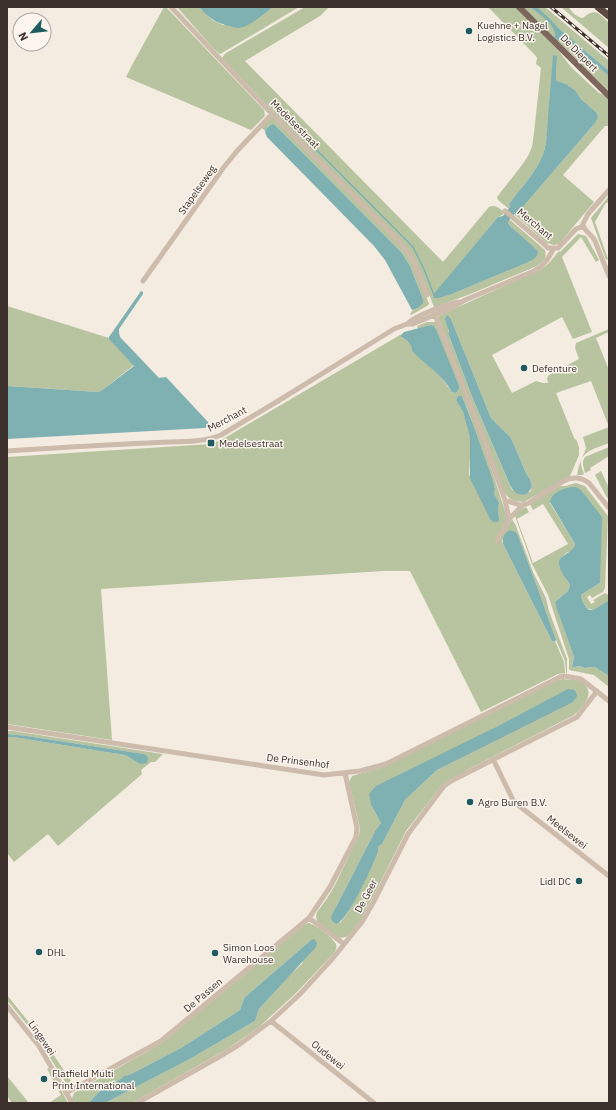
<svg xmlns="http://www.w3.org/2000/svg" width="616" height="1110" font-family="'IBM Plex Sans',sans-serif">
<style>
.green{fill:#b8c4a0;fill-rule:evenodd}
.water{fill:#7fb0b2}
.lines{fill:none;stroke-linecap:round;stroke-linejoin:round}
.stream{stroke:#7fb0b2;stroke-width:1.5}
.minor{stroke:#cdbbac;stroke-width:5}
.major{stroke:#7d675c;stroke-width:6}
.highway{stroke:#5c4a42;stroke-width:7}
.rail-casing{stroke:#3b302b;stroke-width:3}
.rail{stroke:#fbf5ee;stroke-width:1.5;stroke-dasharray:4.5;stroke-linecap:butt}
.poi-dot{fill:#1f5a5e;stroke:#fbf5ee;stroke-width:1.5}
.labels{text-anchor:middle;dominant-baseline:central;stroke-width:3;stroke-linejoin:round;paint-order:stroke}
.poi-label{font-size:10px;fill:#3b302b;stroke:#fbf5ee;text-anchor:start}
.street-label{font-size:10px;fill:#3b302b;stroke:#fbf5ee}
</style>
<rect width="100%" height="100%" fill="#f4ebe1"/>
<path class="green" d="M164,7H166L264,110L265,116L251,130L126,77L131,67Z
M177,7H199L212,20L223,25L249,23L263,15L273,7H299L222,53L220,54L213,48Z
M305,7H329L320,16L245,61L443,262L489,207C495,204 499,208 504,212L503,213L504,214L498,217L434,295L452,294L524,264L511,227L508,223L509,219L545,250C547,259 544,261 537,266L468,295L434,307L420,271L414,259L222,58L224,55L226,53Z
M488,7H515L558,50L571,67L599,93L605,95L609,99V126H605L563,175L594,202L559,244L554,245L547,243L514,214L521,209L596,122L598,117L597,113L581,99L575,90L566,84L557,81L556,79L557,56L546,143C542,167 523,185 509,204L510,207L509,209L498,200L497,197L522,165L528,156L532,147L534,133L541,68L536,64L537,58L535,55Z
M523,7H545L609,61V71L576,43L574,45L609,76V91Z
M561,7H569C571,12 578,18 583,18C596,7 599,14 609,23V48Z
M273,117L396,240L407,255L416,270L429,304L427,306L411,315L410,314L413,310L418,308L423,299L410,266L402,253L278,128L272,124L268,126L265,131L261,127L271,118Z
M609,196V201L605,204L595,222L608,259L606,260L591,218Z
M578,234L586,236L599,260L596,262L581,237L562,257L592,332L573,339L562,317L492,355L512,393L536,381L543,383H548L547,378L549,375L579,359L575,348L576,343L609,329V332L596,338L609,370V443C600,447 580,451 581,464C581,467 583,471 584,474L582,475H577L579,466L586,448L583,437L609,427L591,381L556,393L575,440L576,439L579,447V455L570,476L524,502L515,501L509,498L504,492L438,316L540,270L549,263L559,251L560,252ZM451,319L491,418L511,438L526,473L530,479L532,487L530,492L512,490L473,399L448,333Z
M7,306L109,338L134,365L101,391L98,392L7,386Z
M427,322H436L477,425L506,514L507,520L503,534L512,519L516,526L533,572L546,598L549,611L567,659V673H566L565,661L556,640L538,589L517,533L513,531L510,530L502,540V542L514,566L552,641L553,642L555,641L564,662L565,673L558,674L481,712L410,571H383L101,589L112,740L7,724V457L211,444L223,439L400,335H401V337C407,339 412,345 412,351L440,376L452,392L456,393L459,389L435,327L431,325L418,329L417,326ZM458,396H462L471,418L493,483L495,489L494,493L499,516L469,475L471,439L467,424L463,412L456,400Z
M609,447V456L590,468L591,470L585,473L583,465V461L585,457Z
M601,471L609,488V500L606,496L595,475Z
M576,483L585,486L608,516L605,588L603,592L592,598L590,595L587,597L591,604L595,602L593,600L605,593L609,595V600L593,610L589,609C585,606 580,600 582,594L600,583L550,500V503L575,544C573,553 568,550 563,556C561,558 560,563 559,566L570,585L568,591L555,602L574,657L572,666L575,667L579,666L585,668L590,667H595L609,676V687L594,675L569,670V659L548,595L532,564L515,516L522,509L526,507L529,512L517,519L533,563L568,544L543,504L533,510L530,504L560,486H565Z
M563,679C568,680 574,679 579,681C581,681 582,682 584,684C596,694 582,708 574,715L469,769L442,785L406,831L375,893L360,921L349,935L346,937L340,938L336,936L317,921L316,916L317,912L326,900L335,885L359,835L360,828L349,782L352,776L383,767L558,680ZM568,690L501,737L437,770L405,800L382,844L378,847V852L348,912L340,923L336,907L371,839L375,831L381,823L371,805L496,727Z
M7,731H13L163,754L155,762H151L141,770L142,774L58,846L48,834L14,862L7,853V737H13L125,755L140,764L144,754L27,736L7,734Z
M308,923C315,924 333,938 336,944C337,947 336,950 334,953L295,994L259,1027L229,1048L132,1103H105L188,1060L255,1021L259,1009L292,973L302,964L311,940L244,998L240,1010L181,1048L129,1075L125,1076L122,1078L100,1091L88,1103H74L72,1098L74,1093L162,1043L304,925Z
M7,995L48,1046L46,1048L7,1000Z
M53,1054L71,1081L67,1085L49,1056Z
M49,1068L68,1103H49L61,1095L47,1069Z
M7,1076L29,1103H12L7,1096Z"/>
<path class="water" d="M199,7H273C264,14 250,26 239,28C236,28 232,27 230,26C215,23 209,18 199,7Z
M531,7H537L550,19L557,27L609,71V76L596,65L589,63L588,58L565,38H562L558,41L555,38C558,26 540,15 531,7Z
M553,55L557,56L556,79L557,81L566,84L575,90L581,99L597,113L598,117L596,122L521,209C516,214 510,216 508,223L511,227L537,250L538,252C537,259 530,261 524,264L452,294L438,298H434L433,295L498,217L503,216L510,207L509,204C523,185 542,167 546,143Z
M273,124L278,128L402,253L410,266L423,299V303L418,308L412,310L385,260L374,246L267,137L265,132C266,128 269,125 273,124Z
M141,291L143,292V294L119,329V333L120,337L159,378L166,377L208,422V426L205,428L7,439V386L98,392L101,391L134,366L109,339V337Z
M447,315L451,319L491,418L511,438L526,473L530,479L532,487L527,494C515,497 511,488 507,478L473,399L448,333L449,331L445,319Z
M431,325L434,326L436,329L459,386V389L456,393L452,392C442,374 425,365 412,351C412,345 407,339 401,337V335L404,332Z
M458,396H462L473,424L492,478L495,489L494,494L499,503L498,508L499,520L498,522H493L490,519L470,478V437L463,412L456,400Z
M573,487H576L581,490L602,517L600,583L582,594C580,600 585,606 589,610H593L609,600V676L595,667H590L585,668L579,666L575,667H572L574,657L556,606L555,602L568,591L570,585C567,579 560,572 559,565C557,555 573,554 575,544L550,502C551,493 564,488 573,487Z
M510,530L514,531L517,533L538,589L555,637L556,640L554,642L552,641L503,544C502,538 504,533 510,530Z
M568,689L575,690L577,696L573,702L437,770L405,800L382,844L378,847V852C372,866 349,920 336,924L332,921L331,917L336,907L371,839L375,831L381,823L371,805L369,794L376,786L496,727Z
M7,734L27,736L144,754L147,756L148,759L147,763L140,764L125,755L13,737H7Z
M314,939L317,943L316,947L259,1009L255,1021L188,1060L105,1103H88L100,1091L122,1078L124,1076L129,1075L181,1048L240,1010L244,998L311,940Z"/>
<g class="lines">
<path class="stream" d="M284,117L413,247L424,269L434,295"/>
<path class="minor" d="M171,7L272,114L396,238L409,254L413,260L427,295
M609,190L588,214L583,224C584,232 592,234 595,241L609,276
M505,211L544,244L548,248H554
M143,281L224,167L237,151L272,114
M433,310L479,427L505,500L509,519
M407,324C416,315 445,305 458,302
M7,451C54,448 101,445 148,443C172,441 199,444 221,435L278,401L394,329L407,324H413L451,308L465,300L534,271C545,265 548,259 554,248H558L576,229L583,226
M505,500L520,505H523L529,503C536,498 544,493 551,489C563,481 575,472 589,483L609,508
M497,541L509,519L523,505
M7,727L324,775L360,771L386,764L560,677L565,676L581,679L609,701
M493,759L513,800L518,805L609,876
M309,918L344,944
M7,1006L39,1046L72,1103
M271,1021L374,1103
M66,1093L161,1041L309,918L330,887L356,837L357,828L345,773
M137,1103L217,1058L237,1046L271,1021L300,994L333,958L362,922L373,903L408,834L444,786L453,780L577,717L597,691"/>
<path class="major" d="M519,7L609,96"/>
<path class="highway" d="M598,7L609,16"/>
<defs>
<path id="rail" d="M551,7L609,56"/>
</defs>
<use href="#rail" class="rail-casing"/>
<use href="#rail" class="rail"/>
</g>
<g class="poi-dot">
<circle cx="469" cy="31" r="4"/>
<circle cx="524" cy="368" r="4"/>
<rect x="207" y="439" width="8" height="8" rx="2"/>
<circle cx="470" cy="802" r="4"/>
<circle cx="579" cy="881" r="4"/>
<circle cx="39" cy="952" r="4"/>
<circle cx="215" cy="953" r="4"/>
<circle cx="44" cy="1079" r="4"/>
</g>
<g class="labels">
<g class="poi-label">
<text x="477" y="25">Kuehne + Nagel<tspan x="477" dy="12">Logistics B.V.</tspan></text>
<text x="532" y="368">Defenture</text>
<text x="219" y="443">Medelsestraat</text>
<text x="478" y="802">Agro Buren B.V.</text>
<text x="571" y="881" text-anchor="end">Lidl DC</text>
<text x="223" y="947">Simon Loos<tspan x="223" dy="12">Warehouse</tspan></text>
<text x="47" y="952">DHL</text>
<text x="52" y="1073">Flatfield Multi<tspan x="52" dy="12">Print International</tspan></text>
</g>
<g class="street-label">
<text transform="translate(579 53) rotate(45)">De Diepert</text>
<text transform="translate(295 124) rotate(45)">Medelsestraat</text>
<text transform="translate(197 190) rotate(-55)">Stapelseweg</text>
<text transform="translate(535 224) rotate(40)">Merchant</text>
<text transform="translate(227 419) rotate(-28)">Merchant</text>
<text transform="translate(298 761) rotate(7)">De Prinsenhof</text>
<text transform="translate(567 832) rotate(38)">Meelsewei</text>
<text transform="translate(366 896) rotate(-62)">De Geer</text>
<text transform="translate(203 995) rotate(-40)">De Passen</text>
<text transform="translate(42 1038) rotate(55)">Lingewei</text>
<text transform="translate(328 1055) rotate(39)">Oudewei</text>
</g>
</g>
<rect width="616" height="1110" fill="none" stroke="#3b302b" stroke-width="16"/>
<g transform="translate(32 32) rotate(242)"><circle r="19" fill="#fbf5ee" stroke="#aea6a0"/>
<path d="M0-3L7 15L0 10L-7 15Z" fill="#1f5a5e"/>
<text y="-6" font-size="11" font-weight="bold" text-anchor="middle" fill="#3b302b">N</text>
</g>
</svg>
